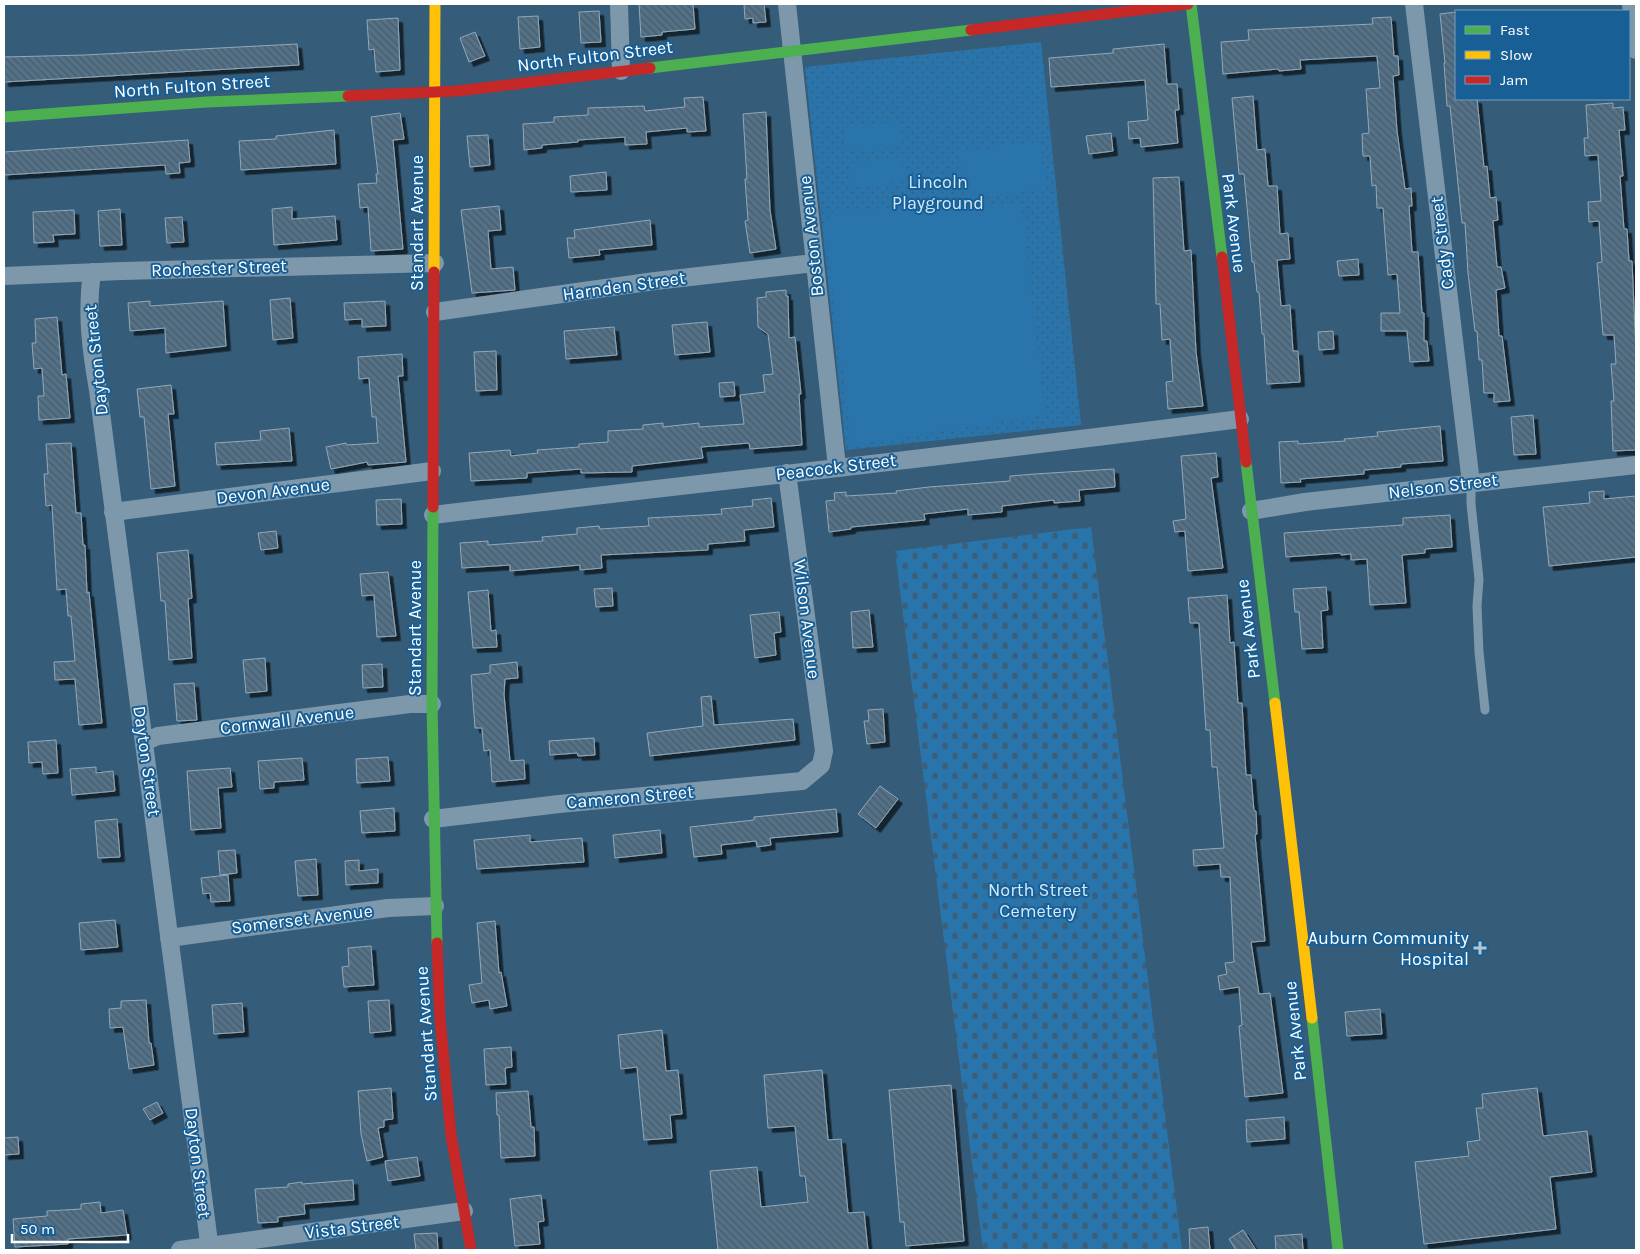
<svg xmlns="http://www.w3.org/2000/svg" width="1640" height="1254" font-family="Karla,sans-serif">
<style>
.cemetery{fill:url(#cemetery-stones)}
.park{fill:url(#park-dots)}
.garden{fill:#2974ab}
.building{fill:url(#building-back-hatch);stroke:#92a9b9;filter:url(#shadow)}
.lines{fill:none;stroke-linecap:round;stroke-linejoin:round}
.lane{stroke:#7e98ab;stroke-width:9}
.street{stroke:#7e98ab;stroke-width:18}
.fast{stroke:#4caf50;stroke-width:11}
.slow{stroke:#ffc107;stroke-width:11}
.jam{stroke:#c62828;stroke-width:11}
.poi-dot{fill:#b8c6d0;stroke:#185f96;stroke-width:2}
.labels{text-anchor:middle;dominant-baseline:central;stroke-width:4;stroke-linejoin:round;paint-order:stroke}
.street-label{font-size:18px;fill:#fff;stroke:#185f96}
.park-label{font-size:18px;fill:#d1eafc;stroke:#185f96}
.poi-label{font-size:18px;fill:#fff;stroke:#185f96;text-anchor:end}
</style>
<defs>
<pattern id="cemetery-stones" width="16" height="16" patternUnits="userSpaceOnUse" patternTransform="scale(1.25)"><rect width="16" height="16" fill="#2974ab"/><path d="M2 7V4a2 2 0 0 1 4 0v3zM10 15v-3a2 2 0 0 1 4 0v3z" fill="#3c5e77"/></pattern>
<pattern id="park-dots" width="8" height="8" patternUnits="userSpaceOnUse" patternTransform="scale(1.25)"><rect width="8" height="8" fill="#2974ab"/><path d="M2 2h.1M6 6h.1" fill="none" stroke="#3c5e77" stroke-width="1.8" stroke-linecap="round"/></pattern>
<pattern id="building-back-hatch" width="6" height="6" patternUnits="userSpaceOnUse" patternTransform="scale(1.25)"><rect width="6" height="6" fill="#527188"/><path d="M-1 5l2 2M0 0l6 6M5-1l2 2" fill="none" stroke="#4e5b64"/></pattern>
<filter id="shadow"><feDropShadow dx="4.5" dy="4.5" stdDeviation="0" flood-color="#0009"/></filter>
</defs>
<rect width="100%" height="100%" fill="#355c79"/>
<path class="cemetery" d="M1091,527L1182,1250H983L895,551Z"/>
<path class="park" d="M1041,42L1081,425L846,450L805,67Z"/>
<path class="garden" d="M899,121L902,146L847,152L845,127Z
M1040,142L1046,189L965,199L960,152Z
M902,157L906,181L852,188L849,163Z
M1021,203L1045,415L852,445L824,223L835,210Z"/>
<path class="building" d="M639,4H693L695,29L662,32V35L641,37Z
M744,4H764L766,22L753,23V18L745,19Z
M599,11L601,42L581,43L579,12Z
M1456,12V99H1477L1484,167L1487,166L1490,198L1496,197L1498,220L1493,221L1497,267H1501L1505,288L1496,290L1499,336H1502L1510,401L1494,402V393H1484L1482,360H1479L1477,331H1475L1468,273L1465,223H1462L1450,106H1447L1444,63H1445L1440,14Z
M538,16L540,47L520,49L518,17Z
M1391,17L1394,56H1398L1399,75L1393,76L1397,131L1405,189L1411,188L1412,206H1409L1412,252H1418L1422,313H1424V341H1427L1429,361L1410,362L1407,331H1381V313H1400L1397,274L1388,275L1383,208H1377L1376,185L1372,186L1370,156H1363L1362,134L1369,133L1366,89L1380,88L1377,56L1300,60L1301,69L1279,71L1278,69L1223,74L1221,42L1249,40L1248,30L1373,24L1372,18Z
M398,18L400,70L376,72L374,49L369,50L367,20Z
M475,32L485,56L469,62L460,38Z
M297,44L299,65L4,82V57L85,55Z
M1164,44L1167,84H1177L1179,110H1175L1178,143L1141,147L1140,138L1129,139L1128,122L1148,120L1145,80L1051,87L1049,58L1113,53V49Z
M1253,96L1257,150L1265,149L1268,186H1277L1280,234L1288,233L1290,259L1277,260L1281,306L1290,305L1293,351H1298L1300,382L1267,384L1264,334H1262L1259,292H1257L1254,262H1252L1244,174H1239L1232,98Z
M703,97L706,131L687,132V128L646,132L647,144L625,145V137L578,140V142L542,145V148L524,150L523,124L554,122V117L588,115V108L644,106L645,111L685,107L684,98Z
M1613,103V108L1623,107L1625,130H1619L1623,176H1620L1624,229H1627L1629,261H1632L1636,353V450L1613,451L1611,401H1614L1611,364H1616L1614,335H1603L1597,263L1602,262L1599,221L1589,222L1588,202L1601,201L1598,155L1585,156L1584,138H1588L1586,105Z
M766,112L770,210L776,249L750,253L745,221L748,220L745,179H747L743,114Z
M400,113L404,139L393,140L403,249L371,251L368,207L360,208L358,184L377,183L376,174H378L371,117Z
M334,130L336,164L241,170L239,141L276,139V136Z
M1111,133L1113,151L1089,154L1086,136Z
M488,135L490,165L470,167L467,136Z
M188,140L190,162L179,163L180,173L166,174L165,165L4,175V152Z
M606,172L607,190L571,192L570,176Z
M1179,177L1184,251L1191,250L1196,352L1203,406L1168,409L1166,382L1173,381L1170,339L1162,340L1160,304H1156L1153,178Z
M499,206L501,230L488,231L491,269L513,267L515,290L472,293L461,210Z
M292,207V219L335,216L337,240L274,245L272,209Z
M120,209L122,245L100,246L98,211Z
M74,210L75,234L53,235L54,242L34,243L33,212Z
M182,217L184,242L167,243L165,218Z
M650,220L652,245L599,250L600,255L569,258L567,238H575L574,230Z
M1358,259L1359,275L1339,276L1337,261Z
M786,290V296H788L789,338L795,337L801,394H799L802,445L750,449L749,443L701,447L703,458L632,466V472L581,473V469L527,473V478L471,481L469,453L510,450L511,456L538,453L537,450L579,447V444L608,442V431L643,429V425L663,423V427L699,423V427L744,424L740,395L765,392L763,375L773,374L768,334L758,327L757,298L766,297V292Z
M290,298L293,338L273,340L270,300Z
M150,301V306L223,301L226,346L166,353L165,328L130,331L128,303Z
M385,301L386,326L362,327V319L345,320L344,303Z
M57,317L62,375L66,374L70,418L39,420L38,396H44L42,368L34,369L32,343H36L35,319Z
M707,322L710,352L675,355L672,325Z
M614,327L617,355L566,359L564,331Z
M1333,331L1334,349L1319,350L1318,332Z
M496,351L497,390L476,391L474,352Z
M402,354L403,376H398L406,462L368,465L367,462L331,469L326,447L346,443L347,445L378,443L376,417H372L369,378L359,379L358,357Z
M734,382L735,396L720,397L719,383Z
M171,385L174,414H168L175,486L151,489L144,417H140L137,389Z
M1533,415L1536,454L1514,455L1511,417Z
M1440,426L1443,461L1401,464V467L1364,470V474L1300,479L1301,482L1281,483L1279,442L1298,441V444L1345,441L1344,439L1378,436L1377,432Z
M289,428L292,461L217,465L215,443L261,440L260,431Z
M71,443L76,513H81L83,545H85L87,593L89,592L102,723L79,725L75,679L55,680L54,662L75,661L71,616H68L66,589L57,590L52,505L46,506L44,474H48L46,444Z
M1216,453L1218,477L1211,478L1223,568L1188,571L1185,531L1175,532L1173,521L1186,519L1181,456Z
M1114,469L1115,487L1079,490L1080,501L1054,503V500L1002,506V512L968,515V509L924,514L925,520L851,527V529L829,532L826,501L835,500L834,493L846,492V496L897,493L896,491L929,487L1010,481V476L1035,474Z
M1604,491V499L1636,496V557L1549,566L1543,507L1590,503L1589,492Z
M771,498L774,527L744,530L745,541L708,544V550L601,555L602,568L580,570V565L510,571V565L462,568L460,543L488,541V545L543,541L542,537L577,534V528L599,526L600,529L649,526L648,518L722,514L721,509L753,506L752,500Z
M401,499L402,524L377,525L376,500Z
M1450,515L1452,547L1425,549V553L1402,555L1406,603L1370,605L1367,559L1351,560V554L1341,555V553L1286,557L1284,533L1403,525V518Z
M276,531L278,548L261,550L258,533Z
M188,550L192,598L188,599L192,658L169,660L165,601H161L157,553Z
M388,572L396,636L377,637L374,595L362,596L360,574Z
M1326,587L1328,610L1321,611L1323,648L1302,649L1299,612H1295L1293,589Z
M612,588L613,606L596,607L594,589Z
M488,590L491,631L496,630L497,647L473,648L468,592Z
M1227,595L1230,643L1234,642L1238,703H1242L1246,775H1251L1254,811H1256L1257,834L1255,835L1265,941L1251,942L1259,994L1270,993L1283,1093L1245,1097L1239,1026L1242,1025L1239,987L1220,990L1218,976L1227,974L1225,963L1234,962L1230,877H1221L1220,864L1194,866L1193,850L1224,848L1217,767H1212L1210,730H1206L1199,623H1190L1188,598Z
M869,610L873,647L853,648L851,612Z
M779,612L781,632L774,633L776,655L755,658L750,615Z
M265,658L267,691L246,693L243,660Z
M517,662L518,678L505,679L504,694L510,761L524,760L525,779L492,782L490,750L484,751L482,728H475L471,675L490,673V665Z
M382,664L383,687L363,688L362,665Z
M194,683L197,720L177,721L174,684Z
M711,696L714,725L793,719L795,740L650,756L647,733L703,726L701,697Z
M883,709L885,742L867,744L864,721H869L868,710Z
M594,738L595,755L578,756L577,753L550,755L549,741Z
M56,740L58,773L43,774L42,762L29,763L28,742Z
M388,757L390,781L357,783L356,759Z
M302,758L304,780L274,782V788L260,789L258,761Z
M96,767V773L113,771L115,791L72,795L70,769Z
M230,768L232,787L218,788L221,828L191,830L187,771Z
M880,786L898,799L876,828L858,814Z
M394,808L395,831L362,833L360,811Z
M836,809L838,832L770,838L771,845L757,847L756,841L721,845L722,854L694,857L690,827L754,820V817Z
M117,819L120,857L98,858L95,821Z
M660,830L662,853L615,858L613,835Z
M530,835V842L582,838L584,862L477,869L474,840Z
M235,850L237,873L220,875L218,851Z
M316,859L318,895L298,896L295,861Z
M359,860V871L378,869V883L346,885L345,861Z
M228,875L230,901L211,902L210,893L203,894L201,878Z
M115,920L118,947L81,950L79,923Z
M495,921L499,973L501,972L507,1006L490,1009L489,1000L472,1003L469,985L482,983L477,923Z
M371,946L374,985L344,987L342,967L349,966L348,948Z
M146,1000L149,1043H151L154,1065L129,1069L123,1027L110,1028L109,1009L121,1008V1001Z
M389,1000L391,1031L370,1033L368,1001Z
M242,1003L244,1032L214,1034L212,1005Z
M1380,1009L1382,1034L1347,1036L1345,1012Z
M662,1030L666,1071L678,1070L682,1114L670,1115L672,1138L644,1140L637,1067L621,1069L618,1035Z
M511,1047L512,1067L505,1068L506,1084L486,1085L484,1049Z
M822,1070L828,1140L841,1139L848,1213L864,1212L868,1250H718L710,1171L757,1167L761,1207L808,1202L805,1176H800L795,1126L768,1128L764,1075Z
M951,1085L964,1241L906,1246L904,1222H900L889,1090Z
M391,1088L393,1119L384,1120V1127L378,1128L383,1157L367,1161L361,1134L358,1091Z
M1537,1088L1543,1136L1587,1131L1592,1172L1550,1177L1556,1229L1424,1244L1415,1162L1469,1156L1467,1142L1480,1140L1476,1108H1483L1482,1094Z
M528,1091L531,1127H534L535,1156L501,1158L499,1115H497L496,1093Z
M157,1102L163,1113L150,1120L143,1109Z
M1284,1117L1285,1139L1247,1142L1246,1120Z
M18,1137L19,1154L4,1155V1138Z
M417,1157L420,1176L388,1181L385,1161Z
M353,1180L354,1200L304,1204L305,1214L278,1217V1222L258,1223L255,1189L288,1187V1184L302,1182V1184Z
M541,1195L544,1221L538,1222L540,1244L515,1246L510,1199Z
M100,1202L101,1213L123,1210L127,1235L68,1239V1244L15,1247L13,1219L47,1216V1211L81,1209V1204Z
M1208,1227L1210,1250H1190L1189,1229Z
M1243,1230L1256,1250H1236L1229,1239Z
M437,1233L438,1250H416L414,1234Z
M1302,1234L1303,1250H1276L1275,1236Z"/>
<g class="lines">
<path class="lane" d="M1471,483V504L1479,579L1477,606L1479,652L1485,710"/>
<path class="street" d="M619,4L621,71
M787,4L837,467
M1414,4L1471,483
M1631,4L1636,50
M92,272C86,313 91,350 98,390L210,1250
M4,276L122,271L435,263
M435,312L655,281L814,263
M1251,511L1305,502L1636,465
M113,512L432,471
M433,515C702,483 971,454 1240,419
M144,742L158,736L410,704H432
M433,819L559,804L802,781L821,765L824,751L787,473
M169,938L388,908L435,906
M180,1250L464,1211"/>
<path class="fast" d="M1191,4L1222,257
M650,68L971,30
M4,117L207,102L348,96
M1246,462L1275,703
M433,507L432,704L437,943
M1312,1018L1338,1250"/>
<path class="slow" d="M434,272L435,4
M1275,703L1312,1018"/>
<path class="jam" d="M971,30L1188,4
M348,96L457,91L650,68
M1222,257L1246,462
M433,507L434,272
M437,943L440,1018L451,1135L471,1250"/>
</g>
<path class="poi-dot" d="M1477.5 940.5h5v5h5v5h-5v5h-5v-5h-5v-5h5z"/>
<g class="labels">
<g class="street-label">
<text transform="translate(595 56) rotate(-7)">North Fulton Street</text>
<text transform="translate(192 86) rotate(-4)">North Fulton Street</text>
<text transform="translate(417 223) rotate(-90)">Standart Avenue</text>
<text transform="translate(1234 223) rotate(83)">Park Avenue</text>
<text transform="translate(811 236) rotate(-96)">Boston Avenue</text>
<text transform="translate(1442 243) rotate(-97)">Cady Street</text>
<text transform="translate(219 268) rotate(-2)">Rochester Street</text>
<text transform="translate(624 286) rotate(-8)">Harnden Street</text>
<text transform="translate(96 360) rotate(-96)">Dayton Street</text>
<text transform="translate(836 467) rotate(-7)">Peacock Street</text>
<text transform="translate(1443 486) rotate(-7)">Nelson Street</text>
<text transform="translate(273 491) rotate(-7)">Devon Avenue</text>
<text transform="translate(807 619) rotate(83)">Wilson Avenue</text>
<text transform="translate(415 628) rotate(-90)">Standart Avenue</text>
<text transform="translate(1248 629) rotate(-97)">Park Avenue</text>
<text transform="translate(287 720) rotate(-7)">Cornwall Avenue</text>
<text transform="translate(147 761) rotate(82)">Dayton Street</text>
<text transform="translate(630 797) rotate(-5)">Cameron Street</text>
<text transform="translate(302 919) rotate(-7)">Somerset Avenue</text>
<text transform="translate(1295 1031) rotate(-96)">Park Avenue</text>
<text transform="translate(426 1034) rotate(-94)">Standart Avenue</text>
<text transform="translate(198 1163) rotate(83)">Dayton Street</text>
<text transform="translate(352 1227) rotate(-7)">Vista Street</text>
</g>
<g class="park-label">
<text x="938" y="182">Lincoln<tspan x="938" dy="21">Playground</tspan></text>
<text x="1038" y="890">North Street<tspan x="1038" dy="21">Cemetery</tspan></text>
</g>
<g class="poi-label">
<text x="1469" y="938">Auburn Community<tspan x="1469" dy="21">Hospital</tspan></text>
</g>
</g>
<rect width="1640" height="1254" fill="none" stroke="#ffffff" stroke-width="10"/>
<rect x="1455" y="10" width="175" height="90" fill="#185f96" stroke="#749fc0"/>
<rect x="1465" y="26" width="25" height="8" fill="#4caf50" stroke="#749fc0"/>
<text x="1500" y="35" font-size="15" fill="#ffffff">Fast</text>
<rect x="1465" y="51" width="25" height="8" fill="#ffc107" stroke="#749fc0"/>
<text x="1500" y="60" font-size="15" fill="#ffffff">Slow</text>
<rect x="1465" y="76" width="25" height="8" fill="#c62828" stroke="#749fc0"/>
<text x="1500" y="85" font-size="15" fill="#ffffff">Jam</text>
<path d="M12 1234v8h116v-8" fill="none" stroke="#ffffff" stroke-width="2.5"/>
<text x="20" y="1234" font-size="15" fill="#ffffff" stroke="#185f96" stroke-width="4" paint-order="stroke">50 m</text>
</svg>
